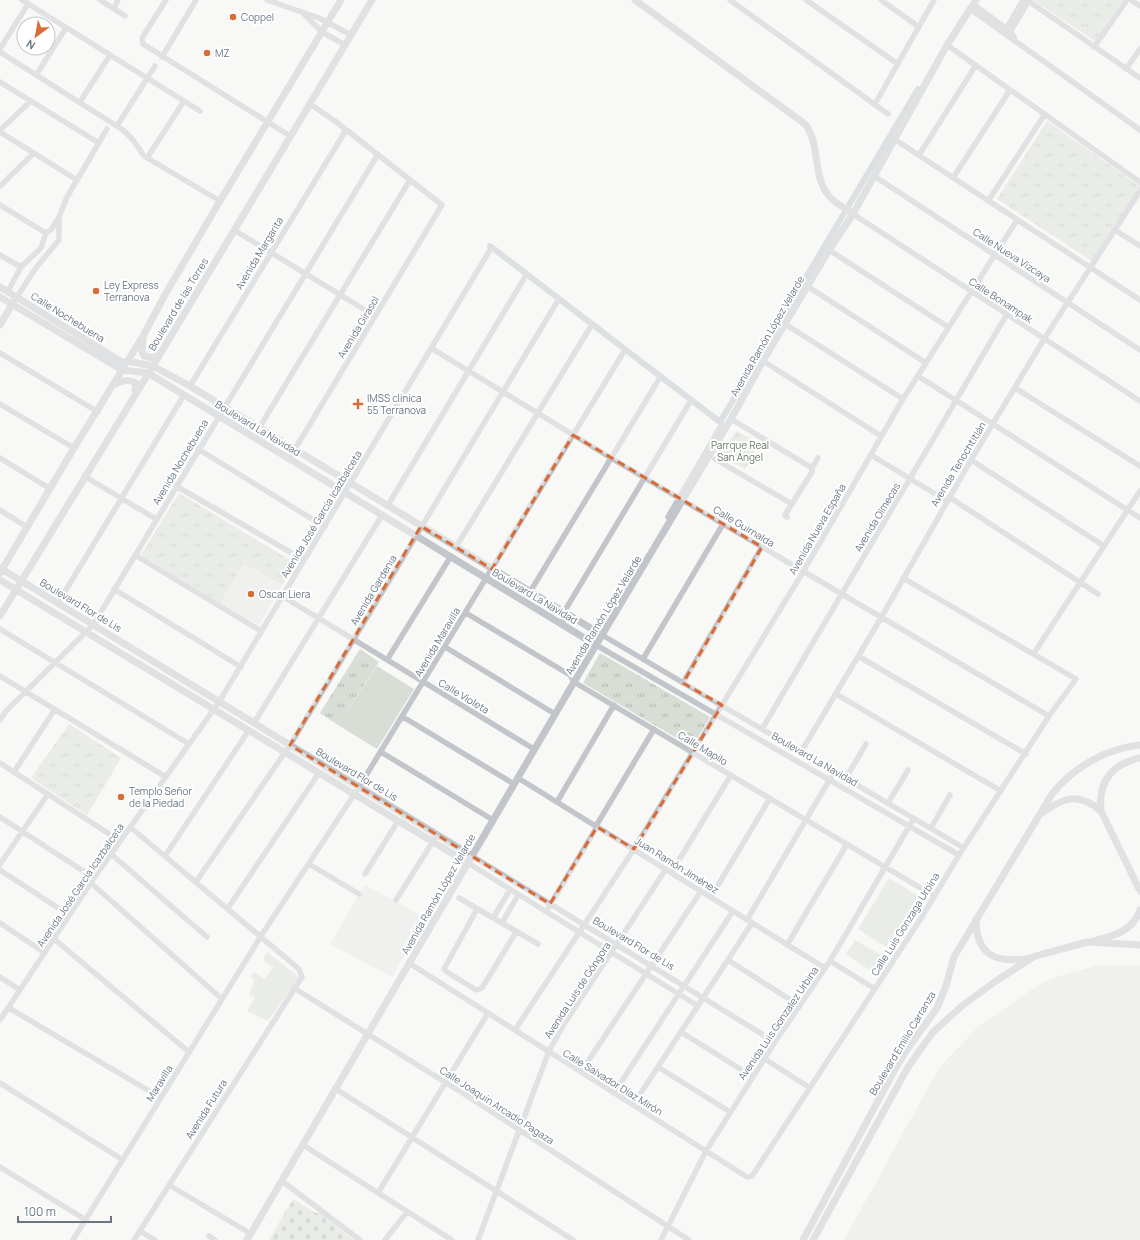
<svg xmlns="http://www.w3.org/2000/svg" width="1140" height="1240" font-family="Manrope,sans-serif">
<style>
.built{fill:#e6e7e7}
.green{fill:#d8ddd6}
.cemetery{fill:url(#cemetery-stones)}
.park{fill:url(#park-tufts)}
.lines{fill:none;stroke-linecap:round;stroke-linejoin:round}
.canal{stroke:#bcc4ca;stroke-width:6}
.minor{stroke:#c2c5c9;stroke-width:5.5}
.tertiary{stroke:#c2c5c9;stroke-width:7}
.marked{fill:none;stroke:#d96c36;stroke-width:3;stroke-dasharray:8 5;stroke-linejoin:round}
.poi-dot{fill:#d96c36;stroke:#fff;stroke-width:1.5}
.labels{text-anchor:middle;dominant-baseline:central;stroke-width:4;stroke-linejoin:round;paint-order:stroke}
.poi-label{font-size:10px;fill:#697685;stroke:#fff;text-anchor:start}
.street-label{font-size:10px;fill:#697685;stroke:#fff}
.park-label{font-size:10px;fill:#667864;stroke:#fff}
</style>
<defs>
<pattern id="cemetery-stones" width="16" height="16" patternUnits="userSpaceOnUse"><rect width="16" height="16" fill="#d8ddd6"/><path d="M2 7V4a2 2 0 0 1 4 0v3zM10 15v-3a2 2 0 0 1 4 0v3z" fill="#b3b8b3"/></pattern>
<pattern id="park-tufts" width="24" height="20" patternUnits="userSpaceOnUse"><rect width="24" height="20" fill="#d8ddd6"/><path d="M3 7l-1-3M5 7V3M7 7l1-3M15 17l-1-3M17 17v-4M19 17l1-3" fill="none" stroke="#b3b8b3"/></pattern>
</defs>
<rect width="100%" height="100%" fill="#f8f8f6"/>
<path class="built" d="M244,563L282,585L259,626L220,603Z
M365,885L426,918L392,977L330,944Z
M1140,965V1240H844L939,1068L978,1027L1040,984L1056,977L1096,966Z"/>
<path class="green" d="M377,666L414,689L377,749L338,725Z
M889,878L918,896L886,947L858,929Z
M855,940L881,955L871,971L846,954Z
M267,952L299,977L268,1021L247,1011L255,998L249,994L255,980L251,977L254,972L265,979L273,967L263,960Z"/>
<path class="cemetery" d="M293,1199L316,1213H320L354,1240H269Z"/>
<path class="park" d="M1033,0H1123L1095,41Z
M1047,121L1140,186V188L1093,262L997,199Z
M736,431L760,443L745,469L725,459L726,456L722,454Z
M179,493L295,563L282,585L244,563L220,603L141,555Z
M360,649L379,662L338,725L320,713Z
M600,653L710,717L692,747L583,683Z
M69,724L121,758L87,815L31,778Z"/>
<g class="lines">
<path class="canal" d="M490,246L720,422L918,89"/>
<path class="minor" d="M22,0L200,111
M100,0L125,16
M166,0L142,38L143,44L290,136
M267,0L319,18L351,35
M730,0L888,114
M806,0L898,64
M881,0L919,27
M1027,0L1140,78
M1131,0L1140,6
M973,4L1011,32L1015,39
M114,9L118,0
M970,9L1140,130
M303,13L322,32L345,45
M1005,31L1023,0
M1009,34L1029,0
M947,45L1140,182
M1094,47L1127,0
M0,49L28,4
M0,52L123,130L133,140L144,156L220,201
M162,57L196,0
M1126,69L1140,49
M36,75L66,28
M0,82L99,143
M80,102L110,55
M875,104L934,0
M117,126L155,66
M0,130L31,101
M0,132L77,180
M894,139L1140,300
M919,155L976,65
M147,158L184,101
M874,176L1140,350
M953,178L1010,90
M0,186L34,153
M988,201L1045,114
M0,205L46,233
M853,214L1140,401
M234,230L375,316
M1115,230L1140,246
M829,250L948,327
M0,255L21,267
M807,286L926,363
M8,291L21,267L41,248L46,233L51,230L59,217L67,197L107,129
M17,297L35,269L59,240V217
M785,324L903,399
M431,348L611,458L1049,716
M0,353L98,412
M763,361L881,436
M918,376L1140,518
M190,386L346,130
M1015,388L1140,466
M0,404L74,448
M731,419L812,468V472L785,515L787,517
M259,428L410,180
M198,449L325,527
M871,455L947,501
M0,458L49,488
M289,459L442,205L335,121L310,104
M715,459L792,504
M971,460L1104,546
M812,468L818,458
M84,476L156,519
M176,486L304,560
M949,497L1098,594
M388,505L525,277
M0,510L27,527
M668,517L722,424
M456,547L591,326
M135,555L261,631
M114,589L241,667
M530,592L659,379
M282,596L534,749
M58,603L184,395
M466,613L570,675L574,682L934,896
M563,624L564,612L690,402
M0,629L189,744
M602,635L964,848
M596,645L959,855
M445,647L555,714
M1034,653L1140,491
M858,656L1026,754
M643,659L723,524
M387,660L451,556
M0,676L166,777
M683,683L762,547
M836,694L1001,791
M403,717L514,784
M0,720L6,711L93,625L378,154
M254,723L382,515
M762,729L1007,314
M381,752L493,820
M801,752L881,618L971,460L1044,339L1140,191
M0,763L120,841
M14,772L55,709
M518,778L825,968
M846,778L866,744
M557,802L614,705
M888,803L908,770
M0,817L94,878
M596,826L654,729
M130,827L299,969L302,977L134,1240
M931,828L950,795
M111,854L207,937
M165,856L249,730
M472,856L775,1042
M468,863L698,1006
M0,864L48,794
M309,864L359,894
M0,870L69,915
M671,873L731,775
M365,874L398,821
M196,882L290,745L557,302
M91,883L222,999
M711,897L770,798
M459,898L538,944
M396,900L437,835
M549,907L597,827
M228,908L319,773
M477,909L444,969L447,972L476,990L482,988L516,932
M493,918L510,890
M747,920L834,772
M0,923L45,953
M502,923L518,895
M54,939L189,1052
M787,945L847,844
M728,960L800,1006
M830,961L875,989
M409,963L706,1151L747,1177L752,1176L920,920L959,855L1049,716L1076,679L903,578
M0,977L20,990
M294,988L472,1099L689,1240
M9,1008L161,1098
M0,1020L94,878L219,702L490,250
M515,1030L634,849L803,572L903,399L1017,220
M681,1032L753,1077
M765,1059L810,1088
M658,1067L730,1112
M581,1072L701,891
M0,1083L123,1160
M336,1089L573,1240
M614,1093L733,911
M633,1105L752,923
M303,1145L452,1240
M0,1167L86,1220
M282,1181L360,1240
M169,1185L251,1234
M378,1193L488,1013
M140,1231L155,1240
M209,1236L215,1240
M73,1240L261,936L359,787L623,353
M385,1240L407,1212
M478,1240L549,1051L564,1024L666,869
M661,1240L706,1151L775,1042L830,961L914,818"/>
<path class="tertiary" d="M635,0L805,124C821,145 812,174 828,195C834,203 845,208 853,214
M0,287L125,364
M0,297L122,370L148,373L596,645
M0,325L14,301
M143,337L142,352L144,356L153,358L159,354
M127,361L153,366L190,386L602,635
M113,385C122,381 127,378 136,383L135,391
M0,568L472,856
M0,573L74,448L143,336L166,293L220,201L341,0
M0,580L468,863
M0,616L153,366L372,0
M1140,758C1112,764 1098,781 1101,811L1140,891
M1042,813C1065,797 1078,792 1101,811
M976,919C976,957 998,964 1031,958
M1093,941C1114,936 1132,932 1140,910
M247,1240L574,682L731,419L763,361L829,250L853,214L947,45L976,0
M803,1240L893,1073L906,1051L937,1008L946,986L954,957L1052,794C1074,767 1105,749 1140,745
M813,1240L908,1067L933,1032L963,1005L996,981L1033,957L1043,954L1087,942L1140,945"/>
</g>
<path d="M0 0H1140V1240H0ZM573,435L762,547L683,683L722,705L634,849L597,827L550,904L290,745L421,526L492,569Z" fill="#f8f8f6" fill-opacity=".55" fill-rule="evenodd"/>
<path class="marked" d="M573,435L762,547L683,683L722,705L634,849L597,827L550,904L290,745L421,526L492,569Z"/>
<g class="poi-dot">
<circle cx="233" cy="17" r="4"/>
<circle cx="207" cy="53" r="4"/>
<circle cx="96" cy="291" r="4"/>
<path d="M356 398h4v4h4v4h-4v4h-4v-4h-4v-4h4z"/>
<circle cx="251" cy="594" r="4"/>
<circle cx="121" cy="797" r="4"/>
</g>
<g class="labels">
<g class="poi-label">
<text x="241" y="17">Coppel</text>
<text x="215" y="53">MZ</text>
<text x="104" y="285">Ley Express<tspan x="104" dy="12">Terranova</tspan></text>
<text x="367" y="398">IMSS clinica<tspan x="367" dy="12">55 Terranova</tspan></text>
<text x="259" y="594">Oscar Liera</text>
<text x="129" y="791">Templo Señor<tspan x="129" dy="12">de la Piedad</tspan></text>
</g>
<g class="street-label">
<text transform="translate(259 253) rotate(-59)">Avenida Margarita</text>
<text transform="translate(1012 255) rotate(33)">Calle Nueva Vizcaya</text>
<text transform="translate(1001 300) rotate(33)">Calle Bonampak</text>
<text transform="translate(178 304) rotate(-59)">Boulevard de las Torres</text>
<text transform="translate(68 317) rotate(32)">Calle Nochebuena</text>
<text transform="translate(358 327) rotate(-59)">Avenida Girasol</text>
<text transform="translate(767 336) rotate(-60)">Avenida Ramón López Velarde</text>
<text transform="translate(258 428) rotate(31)">Boulevard La Navidad</text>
<text transform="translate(180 462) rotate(-59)">Avenida Nochebuena</text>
<text transform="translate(958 464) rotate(-59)">Avenida Tenochtitlán</text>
<text transform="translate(321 514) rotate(-59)">Avenida José García Icazbalceta</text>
<text transform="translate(877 517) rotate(-59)">Avenida Olmecas</text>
<text transform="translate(744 526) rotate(31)">Calle Guirnalda</text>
<text transform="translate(817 529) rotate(-60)">Avenida Nueva España</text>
<text transform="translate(373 590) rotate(-59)">Avenida Gardenia</text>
<text transform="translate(535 596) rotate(31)">Boulevard La Navidad</text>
<text transform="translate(81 605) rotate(31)">Boulevard Flor de Lis</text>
<text transform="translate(603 615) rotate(-59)">Avenida Ramón López Velarde</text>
<text transform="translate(437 642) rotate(-59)">Avenida Maravilla</text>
<text transform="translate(464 696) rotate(31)">Calle Violeta</text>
<text transform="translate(703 748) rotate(31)">Calle Mapilo</text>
<text transform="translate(815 759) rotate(30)">Boulevard La Navidad</text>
<text transform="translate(357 774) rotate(31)">Boulevard Flor de Lis</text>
<text transform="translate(677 865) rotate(32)">Juan Ramón Jiménez</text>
<text transform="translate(80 885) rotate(-56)">Avenida José García Icazbalceta</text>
<text transform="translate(438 894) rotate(-60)">Avenida Ramón López Velarde</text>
<text transform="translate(905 924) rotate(-58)">Calle Luis Gonzaga Urbina</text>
<text transform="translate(634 943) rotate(31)">Boulevard Flor de Lis</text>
<text transform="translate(577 990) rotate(-57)">Avenida Luis de Góngora</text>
<text transform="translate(778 1023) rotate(-56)">Avenida Luis Gonzalez Urbina</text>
<text transform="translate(902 1043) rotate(-59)">Boulevard Emilio Carranza</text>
<text transform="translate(613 1082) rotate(32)">Calle Salvador Díaz Mirón</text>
<text transform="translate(159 1083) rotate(-58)">Maravilla</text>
<text transform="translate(497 1105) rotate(33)">Calle Joaquín Arcadio Pagaza</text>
<text transform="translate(206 1109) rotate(-58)">Avenida Futura</text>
</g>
<g class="park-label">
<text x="740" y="445">Parrque Real<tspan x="740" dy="12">San Ángel</tspan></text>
</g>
</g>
<g transform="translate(36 36) rotate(212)"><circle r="19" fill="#ffffff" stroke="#c3c8ce"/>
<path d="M0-3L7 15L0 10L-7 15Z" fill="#d96c36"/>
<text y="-6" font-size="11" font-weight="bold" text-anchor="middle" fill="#697685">N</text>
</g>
<path d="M18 1216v6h93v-6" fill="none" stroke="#697685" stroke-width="2"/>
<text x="24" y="1216" font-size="12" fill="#697685" stroke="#ffffff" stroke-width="3" paint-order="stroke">100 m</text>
</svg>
